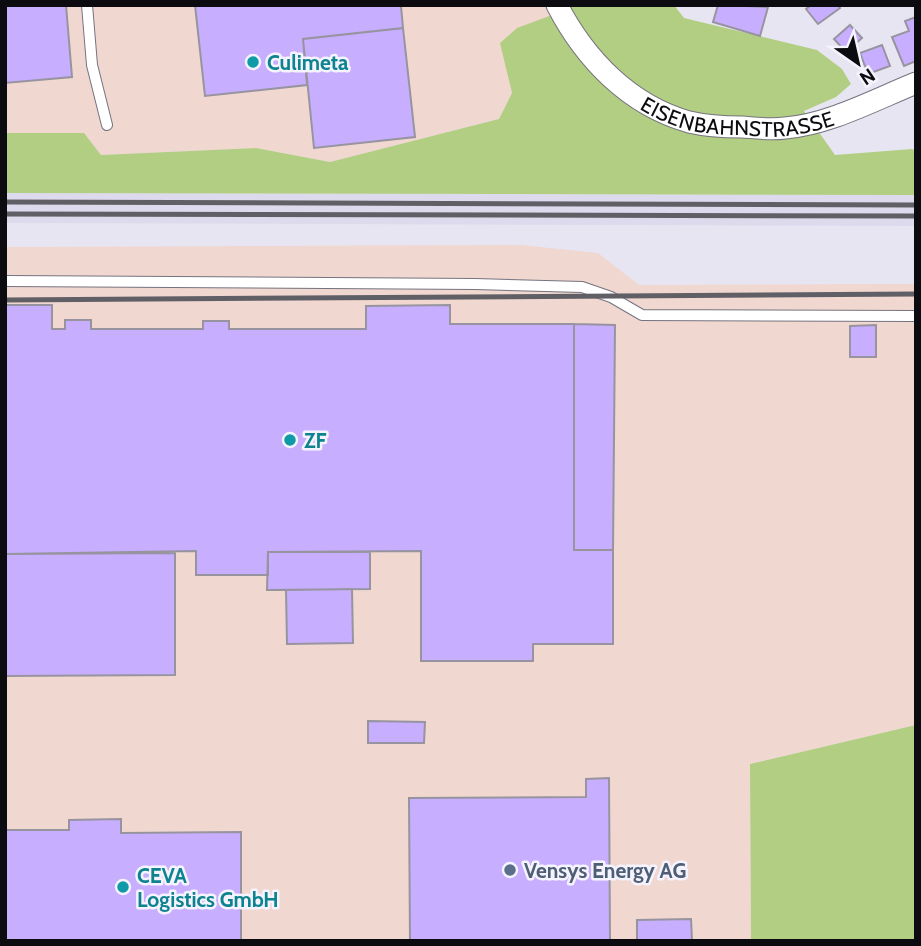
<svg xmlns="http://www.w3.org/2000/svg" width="921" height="946" font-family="Cabin,sans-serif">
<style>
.built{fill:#dedaee}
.industrial{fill:#f0d7d0}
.green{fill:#b2ce82}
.building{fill:#c8aefe;stroke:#9794a0;stroke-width:2}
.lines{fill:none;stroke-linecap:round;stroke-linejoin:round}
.lane-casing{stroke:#75737f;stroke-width:12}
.street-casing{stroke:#75737f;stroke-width:23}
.lane{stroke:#fff;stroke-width:10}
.street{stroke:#fff;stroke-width:21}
.rail{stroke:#605f66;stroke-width:5}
.culture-dot{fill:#0f9aa8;stroke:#f5f3fe;stroke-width:2.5}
.service-dot{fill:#5c6f8a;stroke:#f5f3fe;stroke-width:2.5}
.labels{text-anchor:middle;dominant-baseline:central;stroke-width:5;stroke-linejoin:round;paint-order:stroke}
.culture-label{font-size:21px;font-weight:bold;fill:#0d838f;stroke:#f5f3fe;text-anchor:start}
.street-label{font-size:21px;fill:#0c0b0f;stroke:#f5f3fe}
.service-label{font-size:21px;font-weight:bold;fill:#4e5e75;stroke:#f5f3fe;text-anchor:start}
</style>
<rect width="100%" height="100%" fill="#e8e5f2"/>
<path class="built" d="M5,193L916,195V226L5,223Z"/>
<path class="industrial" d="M5,5H570L571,8L501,43L512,93L499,119L330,162L256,148L101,155L84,133H5Z
M521,245L598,253L639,285L916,284V725L750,764L751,941H5V247Z"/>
<path class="green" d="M570,5H674L684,18L817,50L842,69L851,84L836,97L804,111L835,155L912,149L916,151V195L5,193V133H84L101,155L256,148L330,162L499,119L512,93L500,43L517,28L571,8Z
M916,725V941H751L750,764Z"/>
<path class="building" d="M5,5H66L72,77L5,83Z
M195,5H412L401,6L403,28L303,39L307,85L205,96Z
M718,5L768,7L760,36L713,22Z
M811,5H838L840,8L818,24L806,9Z
M916,17V61L904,66L892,37L909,31L905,21Z
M850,25L862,38L846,52L834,39Z
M403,28L415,137L314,148L303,39Z
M882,45L890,66L868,74L860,53Z
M5,305H52V329H65V320H91V329H203V321H229V329H366V306L450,305V324H574V550H613V644H533V661H421V551L268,552V575H196V551L5,554Z
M574,324L615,325L613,550H574Z
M876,325V357H850V326Z
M268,552H370V589L267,590Z
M175,553V675L5,676V554Z
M352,589L353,643L287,644L286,590Z
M368,721L425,722L424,743H368Z
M609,778L610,941H410L409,798L586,797V779Z
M121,819V833L241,832V941H5V830H69V820Z
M691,919L692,941H637V920Z"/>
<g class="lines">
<defs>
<path id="lane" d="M87,5L92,65L107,125
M5,281L475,284L582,287L611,297L642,315L916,316"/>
<g id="street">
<path id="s1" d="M557,5C585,59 629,105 689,122C706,126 725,127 742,127C756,128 771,130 785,128C830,124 874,100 916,83"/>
</g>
</defs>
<use href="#lane" class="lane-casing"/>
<use href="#street" class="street-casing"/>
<use href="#lane" class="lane"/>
<use href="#street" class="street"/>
<path class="rail" d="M5,202L916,205
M5,214L916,216
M5,300L916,294"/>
</g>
<g class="culture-dot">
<circle cx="253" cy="62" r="7"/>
<circle cx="290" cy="440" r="7"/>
<circle cx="123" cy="887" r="7"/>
</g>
<circle class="service-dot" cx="510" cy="870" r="7"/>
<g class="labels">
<g class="culture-label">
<text x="267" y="62">Culimeta</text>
<text x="304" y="440">ZF</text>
<text x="137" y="875">CEVA<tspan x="137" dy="24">Logistics GmbH</tspan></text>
</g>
<g class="street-label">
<text stroke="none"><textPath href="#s1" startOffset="229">EISENBAHNSTRASSE</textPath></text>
</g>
<g class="service-label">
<text x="524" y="870">Vensys Energy AG</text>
</g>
</g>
<rect width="921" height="946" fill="none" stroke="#0c0b0f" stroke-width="14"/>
<g transform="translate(858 63) rotate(146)" stroke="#f5f3fe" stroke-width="5" paint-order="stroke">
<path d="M0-5L12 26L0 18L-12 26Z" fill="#0c0b0f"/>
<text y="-10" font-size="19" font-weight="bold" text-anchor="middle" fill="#0c0b0f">N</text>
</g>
</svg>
